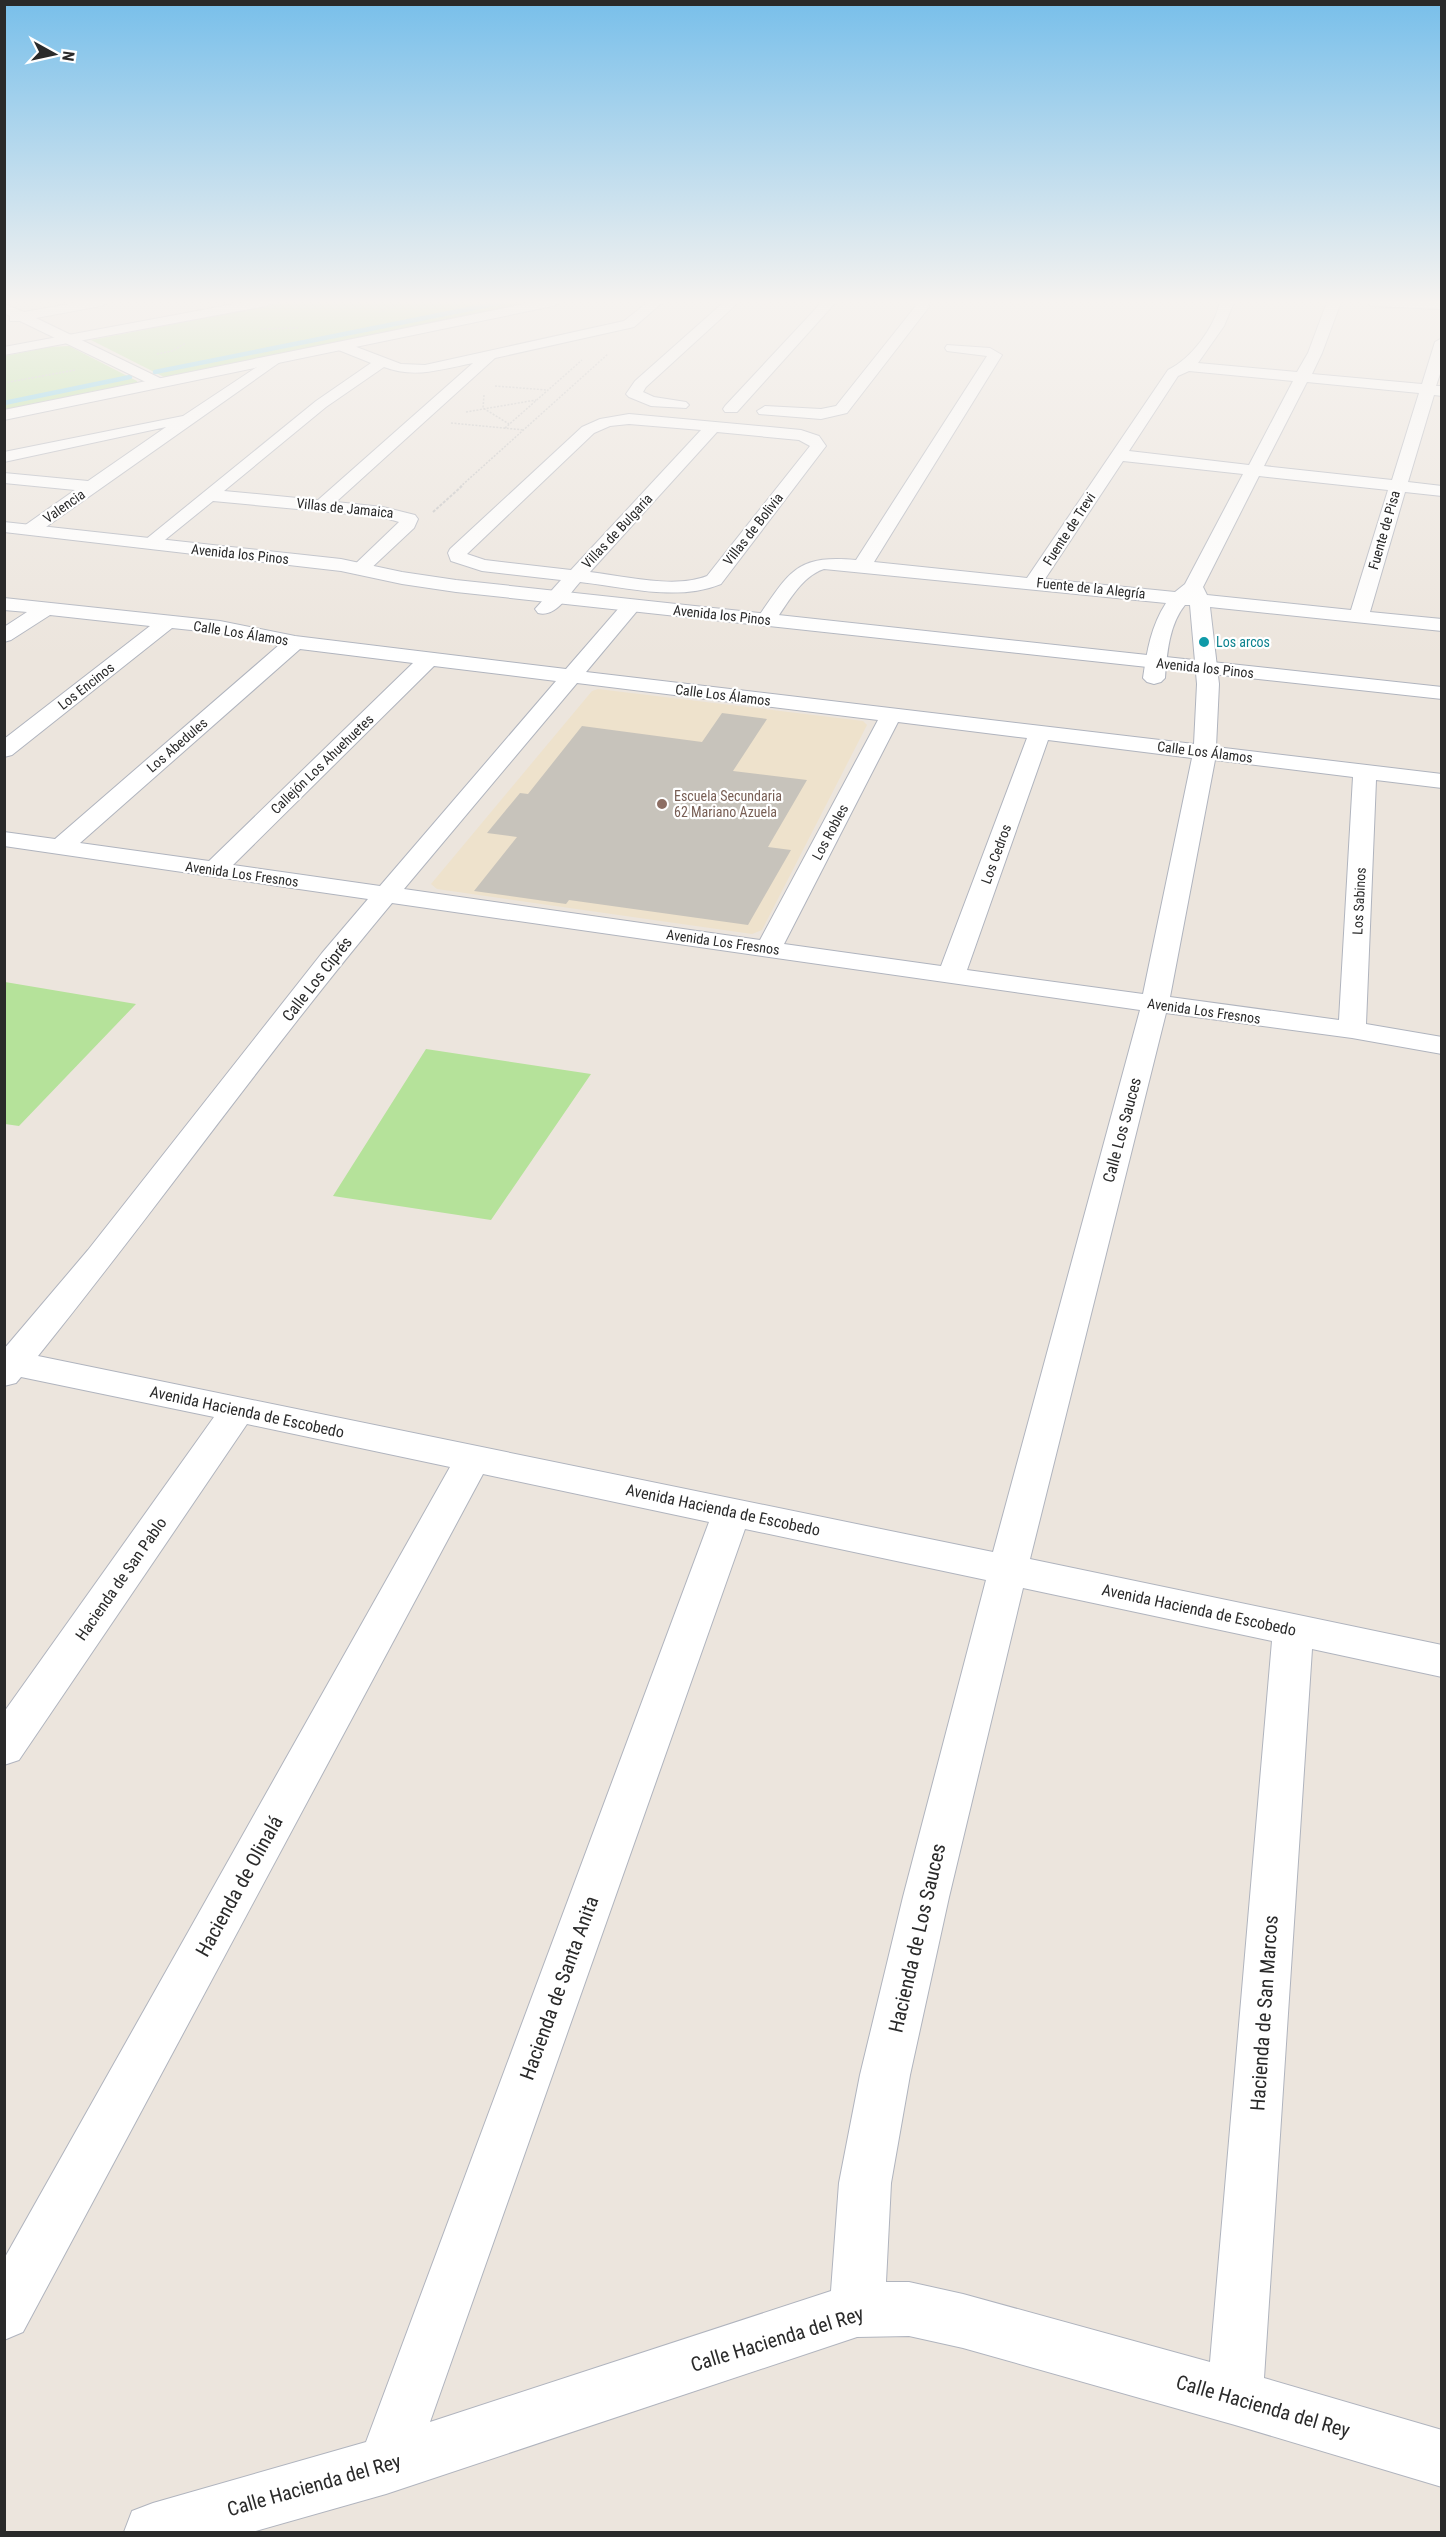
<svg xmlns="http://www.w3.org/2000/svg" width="1446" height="2537" font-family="'Roboto Condensed',sans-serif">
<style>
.education{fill:#eee2cc}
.green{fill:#b5e29a}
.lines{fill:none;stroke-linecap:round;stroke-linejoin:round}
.stream{stroke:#71d0ed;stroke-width:4.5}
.building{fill:#c7c3bb}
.minor-casing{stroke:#b0b4be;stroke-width:2}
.tertiary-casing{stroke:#b0b4be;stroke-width:2}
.path-far1{stroke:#c3c3c3;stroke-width:1.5;stroke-dasharray:2 1.5;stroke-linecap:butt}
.path{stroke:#c3c3c3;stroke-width:2;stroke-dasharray:3 1.5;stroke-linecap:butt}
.minor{fill:#fff;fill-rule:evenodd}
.tertiary{fill:#fff;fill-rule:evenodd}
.culture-dot{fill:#0f9aa8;stroke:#fff;stroke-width:2}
.education-dot{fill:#8d6e63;stroke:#fff;stroke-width:2}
.labels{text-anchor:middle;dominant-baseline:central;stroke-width:4.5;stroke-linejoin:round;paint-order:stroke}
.far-street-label{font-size:14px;fill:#2a2a2a;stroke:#fff}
.far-culture-label{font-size:14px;fill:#0d838f;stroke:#fff;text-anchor:start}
.far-education-label{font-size:14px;fill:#785e54;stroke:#fff;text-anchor:start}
.street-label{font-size:16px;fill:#2a2a2a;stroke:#fff}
.near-street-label{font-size:20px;fill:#2a2a2a;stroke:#fff}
</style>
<rect width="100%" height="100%" fill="#ece5dd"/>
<path class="education" d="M598,689L863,721L867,725L762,930L752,934L437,889L431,884L592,691Z"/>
<path class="green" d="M288,302H534L164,377L91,340Z
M69,346L137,381V383L5,410V356L49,347Z
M5,982L136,1004L19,1126L5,1124Z
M426,1049L591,1074L491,1220L333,1196Z"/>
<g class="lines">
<path class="stream" d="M155,372L504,302
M4,403L130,377"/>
</g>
<path class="building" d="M722,713L767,719L733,771L807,780L768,847L791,850L748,925L569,900L566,904L474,891L517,837L487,833L520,793L528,794L582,726L702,742Z"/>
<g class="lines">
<defs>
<path id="minor" d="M80,302H108L101,306L36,318L164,380L167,383L164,386H154L20,321H10V316L4,313V304L24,312Z
M648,302H663L634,327L495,358L336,502L383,507L415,515L418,519L414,528L367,572H353L351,568L399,522L382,517L213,501L155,548H143L140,544L316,401L371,363L336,349L334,346L336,343H346L401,364L425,365L624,321ZM473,363L318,500L224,491L326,407L384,367C414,379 443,369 473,363Z
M724,302H739L646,387L643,392L654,397L686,402L689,405L686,408L651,406L629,397L626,394L635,381Z
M822,302H836L737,412H725L723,409L725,406Z
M914,302H928L929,307L847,413L821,419L759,414L757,411L765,406L821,409L836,406L915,307Z
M1220,302H1234L1224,326L1198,363L1297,372L1308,353L1327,302H1341L1322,353L1312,374L1422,384L1435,342L1442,338V368L1436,386H1442V396L1434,395L1408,482L1442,486V496L1405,492L1370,612L1442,619V631L1210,607L1219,684L1216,747L1442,774V788L1376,780L1366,1024L1442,1037V1054L1352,1038L1166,1013L1030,1559L1442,1645V1677L1312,1649L1264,2378L1442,2430V2487L1235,2425L963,2348L909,2336L857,2337L386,2494L252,2532H124L132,2511L153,2503L366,2442L709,1522L483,1474L23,2332L4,2340V2259L450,1467L247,1424L19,1760L4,1765V1712L214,1417L21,1377L16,1383L4,1386V1349L88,1250L322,953L368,899L4,846V832L55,839L279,645L220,633L172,628L12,755L4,757V739L150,626L50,615L11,640L4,642V627L27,612L4,610V598L220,621L295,636L566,669L625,601H639L642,605L586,672L1194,744L1197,684L1190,605H1185C1169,625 1167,653 1165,678L1161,682L1154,684L1147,682L1143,678C1147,651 1151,626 1166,603L824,569C801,576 786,606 773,624H759L756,620C789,573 795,554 856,560L987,356L947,351L945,348L947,345L990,348L1002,355L874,562L1027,578L1168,370C1192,358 1214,328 1220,302ZM1189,371L1293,381L1249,465L1129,451L1178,376ZM1307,382L1419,393L1392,480L1264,466ZM1123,461L1243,474L1185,584L1175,592L1045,579ZM1259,476L1388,490L1351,610L1207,595L1203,587ZM300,649L413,663L209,861L80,843ZM434,666L556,681L380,886L233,865ZM577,683L878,720L760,940L404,889ZM898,722L1027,738L941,966L784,944ZM1048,740L1192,758L1143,994L967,970ZM1215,760L1353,777L1339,1020L1170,997ZM392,903L1140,1010L993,1552L38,1356C158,1207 269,1050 392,903ZM745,1529L986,1580L903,1897L860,2075L839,2183L831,2291L430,2422ZM1023,1588L1272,1641L1210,2362L963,2294L909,2282H886L891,2183L910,2075L949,1897Z
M1365,302H1442V309L1372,306Z
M275,355L282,359L280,362L36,534H24L21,530L24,526L75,490L4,483V473L88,481L166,427L4,462V452L183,416Z
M629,414L801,430L819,436L826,446L721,584C677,602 625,587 580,582C569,594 556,618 538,613L535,609L561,580L482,571L451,561L448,553L450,549L582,427L600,419ZM629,424L701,430L571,570L485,560L467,554L594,433L610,426ZM717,432L799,440L810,446L707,576C675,589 624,576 590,572Z"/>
<path id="tertiary" d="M245,302H273L266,306L4,355V347Z
M534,302H560L553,306L4,420V410Z
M4,522L341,559L402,572L456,580L1442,687V699L456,592L402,584L341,571L4,532Z"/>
</defs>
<use href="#minor" class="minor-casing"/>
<use href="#tertiary" class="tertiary-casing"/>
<path class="path-far1" d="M379,312L400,302
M261,329L298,328
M157,354L172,351L186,343
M4,383L75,370
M495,386L547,390
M484,395L483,408L509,424
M466,412L536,400
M451,423L524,430
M505,428L582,360
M460,487L608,354"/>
<path class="path" d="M433,512L462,486"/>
<use href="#minor" class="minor"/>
<use href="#tertiary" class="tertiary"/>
</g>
<linearGradient id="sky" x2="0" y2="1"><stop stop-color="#78bfea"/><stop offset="0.46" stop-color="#f6f3f0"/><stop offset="1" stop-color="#f6f3f0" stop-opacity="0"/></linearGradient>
<rect width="1446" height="657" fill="url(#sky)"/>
<circle class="culture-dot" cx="1204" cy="642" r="6"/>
<circle class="education-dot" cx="662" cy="804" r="6"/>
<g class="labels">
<g class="far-street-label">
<text transform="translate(64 506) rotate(-35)">Valencia</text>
<text transform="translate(345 508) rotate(6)">Villas de Jamaica</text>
<text transform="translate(753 529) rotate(-52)">Villas de Bolivia</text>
<text transform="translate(1069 529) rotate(-57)">Fuente de Trevi</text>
<text transform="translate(1384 530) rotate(-74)">Fuente de Pisa</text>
<text transform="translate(617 531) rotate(-47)">Villas de Bulgaria</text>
<text transform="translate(240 554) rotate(6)">Avenida los Pinos</text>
<text transform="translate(1091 588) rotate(6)">Fuente de la Alegría</text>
<text transform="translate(722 615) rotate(6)">Avenida los Pinos</text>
<text transform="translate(241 633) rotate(9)">Calle Los Álamos</text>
<text transform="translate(1205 668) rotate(6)">Avenida los Pinos</text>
<text transform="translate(86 686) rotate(-38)">Los Encinos</text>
<text transform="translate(723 695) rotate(7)">Calle Los Álamos</text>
<text transform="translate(177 745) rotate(-41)">Los Abedules</text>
<text transform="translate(1205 752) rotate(7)">Calle Los Álamos</text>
<text transform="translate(322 764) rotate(-44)">Callejón Los Ahuehuetes</text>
<text transform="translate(830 832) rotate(-62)">Los Robles</text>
<text transform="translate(996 854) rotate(-70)">Los Cedros</text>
<text transform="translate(242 874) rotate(8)">Avenida Los Fresnos</text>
<text transform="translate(1359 901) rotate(-87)">Los Sabinos</text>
<text transform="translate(723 942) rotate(8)">Avenida Los Fresnos</text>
<text transform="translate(1204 1011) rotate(8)">Avenida Los Fresnos</text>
</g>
<g class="far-culture-label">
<text x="1216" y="642">Los arcos</text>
</g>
<g class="far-education-label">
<text x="674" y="796">Escuela Secundaria<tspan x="674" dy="16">62 Mariano Azuela</tspan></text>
</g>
<g class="street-label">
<text transform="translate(317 979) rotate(-52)">Calle Los Ciprés</text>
<text transform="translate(1122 1130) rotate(-75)">Calle Los Sauces</text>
<text transform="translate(247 1412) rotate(12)">Avenida Hacienda de Escobedo</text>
<text transform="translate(723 1510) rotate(12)">Avenida Hacienda de Escobedo</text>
<text transform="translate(121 1579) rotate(-55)">Hacienda de San Pablo</text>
<text transform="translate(1199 1610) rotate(12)">Avenida Hacienda de Escobedo</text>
</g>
<g class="near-street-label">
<text transform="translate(239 1886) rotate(-61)">Hacienda de Olinalá</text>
<text transform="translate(917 1938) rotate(-77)">Hacienda de Los Sauces</text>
<text transform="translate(559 1988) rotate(-70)">Hacienda de Santa Anita</text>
<text transform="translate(1264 2013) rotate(-86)">Hacienda de San Marcos</text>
<text transform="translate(777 2339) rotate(-17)">Calle Hacienda del Rey</text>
<text transform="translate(1263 2406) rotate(16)">Calle Hacienda del Rey</text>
<text transform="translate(314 2485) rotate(-16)">Calle Hacienda del Rey</text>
</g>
</g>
<rect width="1446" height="2537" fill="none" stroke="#2a2a2a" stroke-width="12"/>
<g transform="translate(54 54) rotate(98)" stroke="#ffffff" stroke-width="4.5" paint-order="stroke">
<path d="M0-4.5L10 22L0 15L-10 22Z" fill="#2a2a2a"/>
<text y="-9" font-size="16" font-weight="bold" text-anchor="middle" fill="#2a2a2a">N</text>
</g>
</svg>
